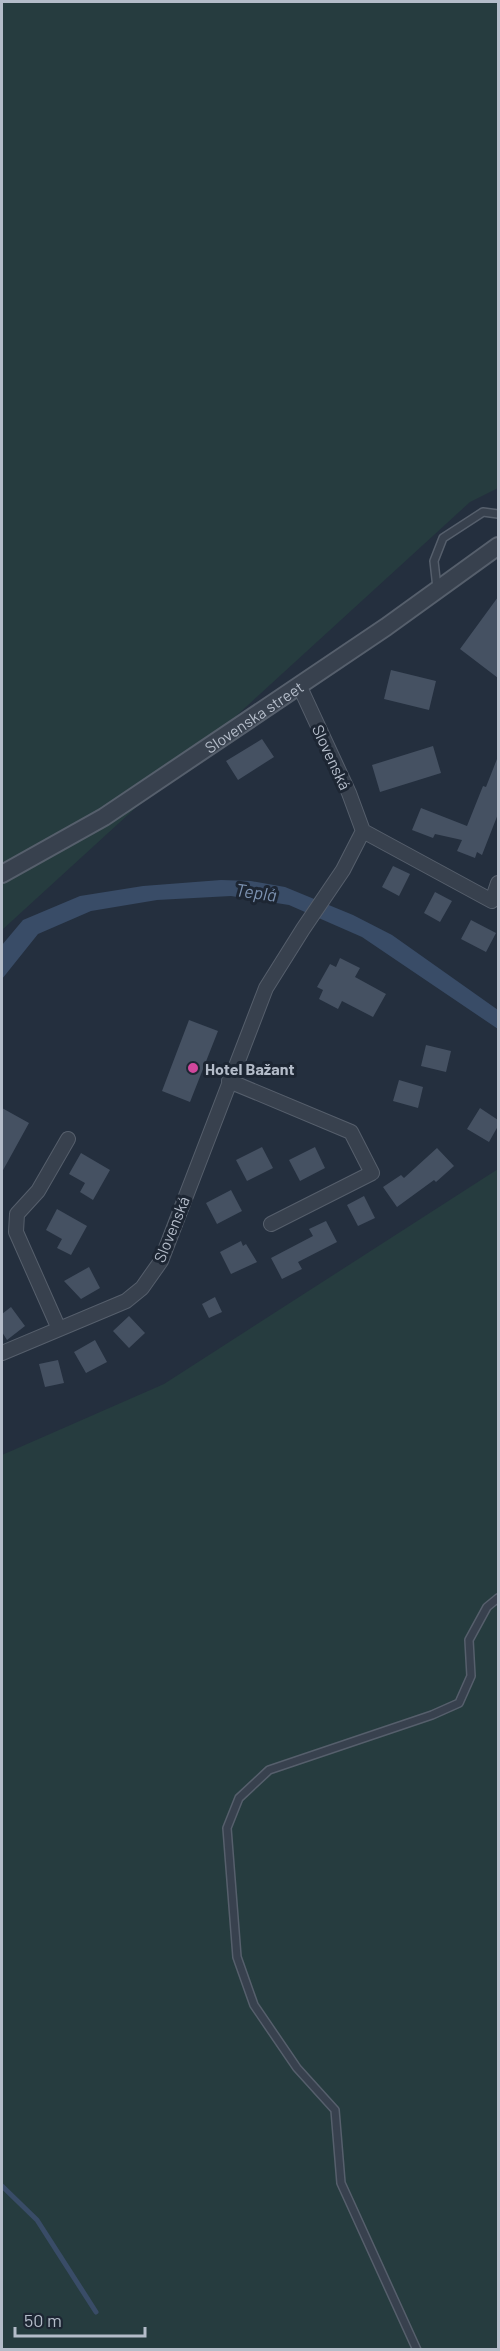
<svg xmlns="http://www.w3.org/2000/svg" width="500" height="2351" font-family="Barlow,sans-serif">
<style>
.green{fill:#263c3f}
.water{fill:#394c67}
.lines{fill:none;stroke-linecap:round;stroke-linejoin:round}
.stream{stroke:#394c67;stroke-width:5}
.building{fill:#455162}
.service-casing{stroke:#565f6c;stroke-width:10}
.minor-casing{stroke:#565f6c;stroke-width:16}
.tertiary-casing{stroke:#565f6c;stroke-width:20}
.service{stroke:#38414e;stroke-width:7}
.minor{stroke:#38414e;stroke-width:14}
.tertiary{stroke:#38414e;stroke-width:16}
.hotel-dot{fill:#d1479c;stroke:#1d2633;stroke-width:2}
.labels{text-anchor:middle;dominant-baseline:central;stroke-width:6;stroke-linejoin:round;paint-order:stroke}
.street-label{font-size:16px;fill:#b4bcc9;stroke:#1d2633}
.poi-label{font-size:16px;font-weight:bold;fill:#b4bcc9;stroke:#1d2633;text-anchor:start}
.water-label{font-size:18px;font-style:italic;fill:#7c92b1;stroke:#1d2633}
</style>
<rect width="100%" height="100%" fill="#242f3e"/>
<path class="green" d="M2,2H498V488L470,502L2,930Z
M498,1169V2349H2V1455L164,1384Z"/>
<path class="water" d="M221,880L251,881L285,887L353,915L392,935L498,1010V1029L362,937L289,905L231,896L157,900L91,911L38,934L2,979V945L23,920L80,896L143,886Z"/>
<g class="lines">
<path class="stream" d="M2,2186L37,2220L96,2312"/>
</g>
<path class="building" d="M498,597V678L460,649Z
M391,670L436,681L429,710L384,699Z
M262,739L274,757L238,780L226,761Z
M433,746L441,773L380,792L372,765Z
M497,759L498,814L482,855L477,852L475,858L457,851L462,840L435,834L433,838L412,830L421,808L467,826L483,786L486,787Z
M393,866L410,874L399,896L382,887Z
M435,892L452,901L440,922L424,913Z
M471,920L496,933L486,952L461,939Z
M340,958L360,968L355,977L386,994L373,1017L342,1001L338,1009L319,999L323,990L317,987L330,964L336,967Z
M189,1020L218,1031L190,1102L162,1091Z
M426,1045L451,1051L446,1072L421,1066Z
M399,1080L423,1087L418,1108L393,1101Z
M2,1108L29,1123L2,1172Z
M480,1108L498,1120V1126L489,1142L467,1129Z
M262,1147L273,1168L247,1181L236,1160Z
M315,1147L325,1168L300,1181L289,1160Z
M437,1148L454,1166L436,1182L434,1180L397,1207L383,1187L401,1175L404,1178Z
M81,1153L110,1170L93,1200L80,1192L85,1183L69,1174Z
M231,1190L242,1211L217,1224L206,1203Z
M364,1196L375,1218L358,1226L347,1205Z
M57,1209L87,1226L71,1255L57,1248L62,1239L46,1230Z
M326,1221L337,1242L298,1262L302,1269L282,1279L271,1258L313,1236L309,1229Z
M241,1241L243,1246L246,1244L257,1262L231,1274L220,1252Z
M89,1267L100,1288L81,1299L64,1281Z
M215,1297L222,1312L209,1318L202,1304Z
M11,1307L25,1326L7,1340L2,1332V1314Z
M129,1316L145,1333L129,1348L113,1331Z
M95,1340L107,1362L86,1373L74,1352Z
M58,1360L64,1383L45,1387L39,1364Z"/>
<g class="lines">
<defs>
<path id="service" d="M437,588L434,561L443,538L483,512L498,514
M417,2350L341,2183L335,2110L297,2068L254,2005L237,1957L227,1828L239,1798L269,1770L432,1715L459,1703L471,1676L469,1640L487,1607L498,1598"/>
<path id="minor" d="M363,831L492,901L498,883
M229,1081L351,1132L372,1173L271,1224
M59,1329L16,1232L17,1214L38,1191L68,1139
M2,1353L126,1301L142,1288L161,1261L266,988L303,929L343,870L363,831L349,793L299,685"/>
<g id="tertiary">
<path id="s1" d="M2,874L104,817L386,627L498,546"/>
</g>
</defs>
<use href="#service" class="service-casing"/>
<use href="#minor" class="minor-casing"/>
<use href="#tertiary" class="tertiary-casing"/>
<use href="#service" class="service"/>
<use href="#minor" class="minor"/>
<use href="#tertiary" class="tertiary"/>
</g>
<circle class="hotel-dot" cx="193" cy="1068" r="6"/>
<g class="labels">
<g class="street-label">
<text stroke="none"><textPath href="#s1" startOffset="297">Slovenska street</textPath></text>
<text transform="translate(332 757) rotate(65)">Slovenská</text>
<text transform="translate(171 1229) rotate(-68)">Slovenská</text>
</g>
<g class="poi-label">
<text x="205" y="1068">Hotel Bažant</text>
</g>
<g class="water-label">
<text transform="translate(256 892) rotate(8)">Teplá</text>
</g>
</g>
<rect width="500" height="2351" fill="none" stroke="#b4bcc9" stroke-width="6"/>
<path d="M15 2327v9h130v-9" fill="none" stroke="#b4bcc9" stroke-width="3"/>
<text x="24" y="2327" font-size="18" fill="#b4bcc9" stroke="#1d2633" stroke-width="4.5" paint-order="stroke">50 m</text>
</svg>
